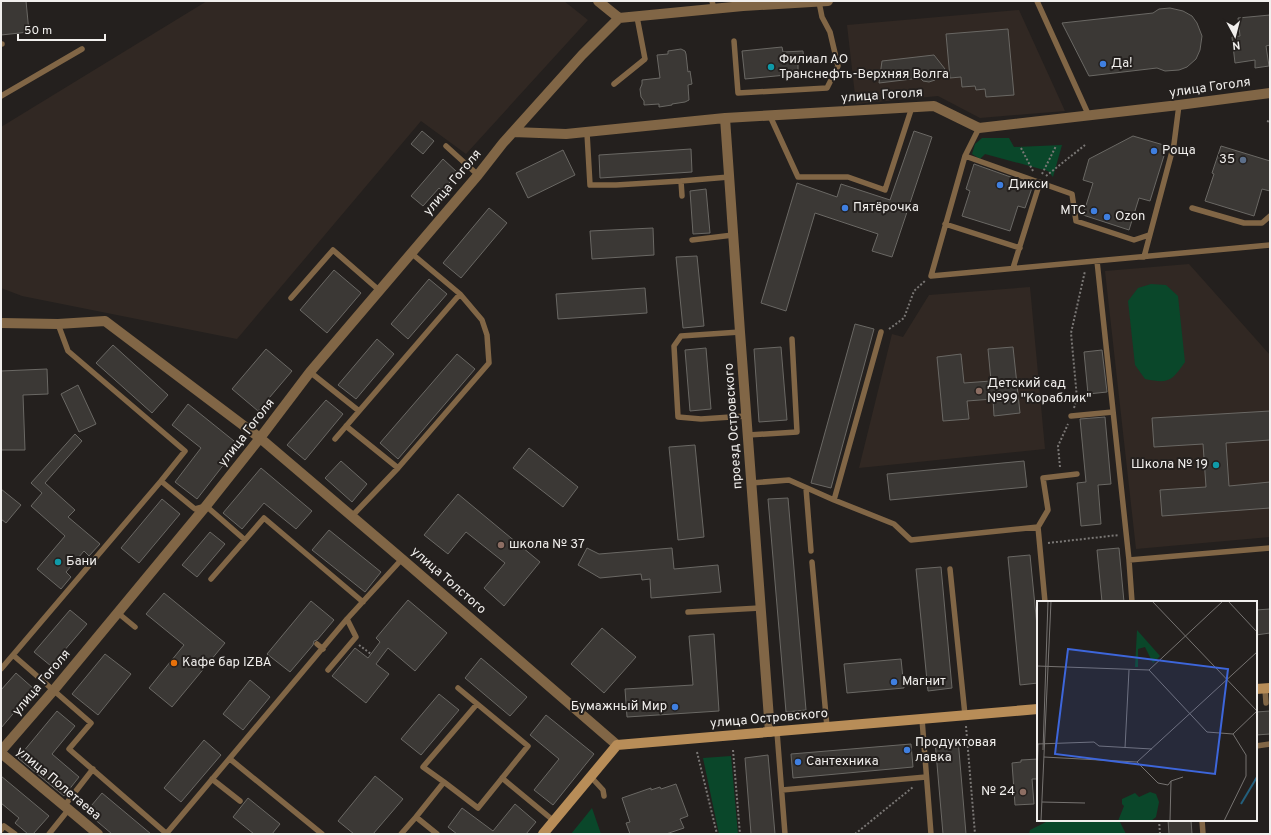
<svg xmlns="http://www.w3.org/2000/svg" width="1271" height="835" font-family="Overpass,sans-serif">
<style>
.built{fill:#312823}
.green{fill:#0a472a}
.building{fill:#3b3835;stroke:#6a6864}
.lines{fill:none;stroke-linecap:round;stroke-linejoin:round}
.path{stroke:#7a7775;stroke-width:2;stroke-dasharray:2 2;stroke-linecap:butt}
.lane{stroke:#816646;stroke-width:5.5}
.street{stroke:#816646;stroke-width:10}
.secondary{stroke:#b88d58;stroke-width:10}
.shop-dot{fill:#3f7fe0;stroke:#24201e;stroke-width:1.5}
.culture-dot{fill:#0f9aa8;stroke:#24201e;stroke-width:1.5}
.service-dot{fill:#5c6f8a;stroke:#24201e;stroke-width:1.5}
.education-dot{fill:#8d6e63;stroke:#24201e;stroke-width:1.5}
.food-dot{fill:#e8710a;stroke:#24201e;stroke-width:1.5}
.labels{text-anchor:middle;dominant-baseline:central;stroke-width:4;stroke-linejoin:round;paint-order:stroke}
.poi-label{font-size:13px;fill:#f1efed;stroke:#24201e;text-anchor:start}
.street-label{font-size:13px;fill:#f1efed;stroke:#24201e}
.inset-river{fill:none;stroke:#235f7c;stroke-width:2}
.inset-road{fill:none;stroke:#767371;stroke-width:1}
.view{fill:#3d66db;fill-opacity:0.15;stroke:#3d66db;stroke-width:2}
.inset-edge{fill:none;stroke:#f1efed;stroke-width:2}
</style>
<rect width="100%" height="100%" fill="#24201e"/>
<path class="built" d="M207,1H564L588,20L466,154L421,121L237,339L22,296L1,288V127Z
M1019,10L1065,111L980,118L938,96L856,104L847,25Z
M1189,264L1270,355V537L1136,549L1105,271Z
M1030,287L1045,449L859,468L892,334L903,337L929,295Z"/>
<path class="green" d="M982,138H1009L1014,147L1062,145L1053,177L1048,171L985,154L980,159L972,154L975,144Z
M1151,284L1166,285L1178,296L1185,362C1172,381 1169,384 1145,379L1135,365L1128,301L1138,288Z
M731,756L738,834H719L703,758Z
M592,808L601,834H571Z
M1061,820H1112L1120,822L1126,834H1029L1030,830L1048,821Z"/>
<path class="building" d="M1,1H26L29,32L1,35Z
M1170,8L1183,11L1192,16L1197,23L1202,36L1200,50L1196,59L1187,67L1179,70L1165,71L1157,68L1089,76L1062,23L1153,13L1159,9Z
M1270,15V45L1266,46L1269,66L1255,68V60L1235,63L1232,37L1240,36L1238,18Z
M1008,29L1014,95L986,97L985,89L976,90L975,86L962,87L961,77L950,78L946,34Z
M782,47L783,52L803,51L804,62H798V72L785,73L786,75L745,79L742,51Z
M681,49L685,51L686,54L688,72L690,71L692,84L688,85L689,100L685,102L672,104V105L659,107V104L644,105V101L641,97L640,89L642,84V80L660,78L657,55L668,54V51Z
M934,55L945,69L935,80L929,82L923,81L920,78L879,83L882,61Z
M422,131L434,141L423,154L411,144Z
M914,131L932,137L892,257L872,251L878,234L815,213L786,311L761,303L797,183L837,197L841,184L890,200Z
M1133,136L1167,146L1150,201L1139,198L1129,230L1083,215L1093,183L1083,180L1089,159Z
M1221,146L1270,161V191L1262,189L1254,216L1205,201L1214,174L1212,173Z
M691,149L692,172L600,178L599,155Z
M563,150L575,175L528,198L516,173Z
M443,159L458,173L442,191L439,188L423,206L411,196Z
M974,164L1033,185L1025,208L1018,206L1010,231L962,216L970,191L966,189Z
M706,189L710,233L693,234L690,191Z
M489,208L507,223L461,278L443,263Z
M653,228L654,255L592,259L590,231Z
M697,256L704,326L683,328L676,257Z
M334,270L361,293L327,333L300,310Z
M429,279L447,294L408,339L391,324Z
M645,288L647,313L558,319L556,294Z
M855,324L874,329L831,488L811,483Z
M377,339L394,354L356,399L338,385Z
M113,345L168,395L152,413L96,363Z
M781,347L787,420L759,422L754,349Z
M1013,347L1020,413L994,416L993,399L967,401L969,419L943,421L937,357L961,354L964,383L991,381L988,349Z
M706,348L711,409L690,411L685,350Z
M266,349L292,371L258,411L232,389Z
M1102,350L1107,392L1088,394L1084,352Z
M457,354L475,369L398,459L380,443Z
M47,369L48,394L23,395L25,450H1V371Z
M78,385L96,424L79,432L61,394Z
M326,400L343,414L305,460L287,445Z
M188,404L239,445L197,499L175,482L201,448L172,425Z
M1270,411V440L1226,443L1229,486L1270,482V508L1162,516L1160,490L1206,487L1203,444L1154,447L1152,418Z
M1105,417L1111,484L1098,485L1101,524L1081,526L1077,483L1086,482L1080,419Z
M75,434L82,441L45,483L75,510L68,517L100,544L89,556L84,551L66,572L71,577L61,589L37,569L65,536L31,506L42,493L31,483Z
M695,445L704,537L678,540L669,447Z
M529,448L578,487L563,507L513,468Z
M341,461L367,484L352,502L325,478Z
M1024,461L1027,487L890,500L887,474Z
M261,468L312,511L296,529L264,503L242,529L223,513Z
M1,489L21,505L6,523L1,519Z
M458,494L540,562L504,606L484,588L505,563L466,532L448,554L424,535Z
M788,498L806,710L786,712L768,499Z
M162,499L180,514L139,563L121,548Z
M329,530L381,572L365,592L312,550Z
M210,532L225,544L197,577L182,565Z
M587,548L599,554L672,548L674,569L718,565L721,592L651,598L650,579L642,580L641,574L600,578L578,565Z
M1119,548L1124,602H1102L1097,550Z
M1030,555L1038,636V683L1020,685L1008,557Z
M941,567L952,688L928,691L916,569Z
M164,593L225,643L172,707L149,688L184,645L146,614Z
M408,600L447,633L415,671L388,648L376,664L389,674L366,703L332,676L355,648L368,658L380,642L376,638Z
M311,601L334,620L317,640L314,641L313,645L290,672L267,654Z
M1270,609V633L1256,635V610Z
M70,610L87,624L51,666L34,652Z
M602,628L636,657L604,693L571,664Z
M714,634L719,711L627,717L625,689L693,685L689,636Z
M105,654L131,674L98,715L72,694Z
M481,658L527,697L510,716L465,678Z
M901,659L904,688L847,693L844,664Z
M16,673L34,689L1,728V690Z
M250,680L270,697L243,730L223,714Z
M439,694L459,710L421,755L401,739Z
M57,711L75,726L52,754L79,777L64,796L18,758Z
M1270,711V734L1256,735V712Z
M546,715L594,754L553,805L534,790L559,759L530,735Z
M958,739L966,834H943L935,741Z
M204,740L221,755L181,802L164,788Z
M911,744L913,767L793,778L791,754Z
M768,755L775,834H751L745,758Z
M1038,759V779H1032L1034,804L1015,805L1012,763L1021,762V760Z
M1,776L49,816L33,834H28L15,823L19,818L1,803Z
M375,776L403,799L373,834H354L338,821Z
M676,784L688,816L680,819L684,828L666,834H630L626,823L630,822L622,798L651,788V790L660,787L661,789Z
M102,793L151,834H112L86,812Z
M248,798L280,824L272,834H254L233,817Z
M515,804L536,822L526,834H457L448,827L462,808L493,831Z
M1168,820H1191L1192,834H1169Z"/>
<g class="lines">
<path class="path" d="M1267,121L1270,122
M1021,148L1033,171
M1042,174L1056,146
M1046,176L1085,145
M889,329L904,318L914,291L926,280
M1074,408L1077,398L1071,333L1085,271
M1060,467L1058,446L1068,424
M1048,543L1119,535
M359,645L371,654
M966,726L975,834
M733,750L740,834
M697,752L717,834
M1159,820L1160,834
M855,834L913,787"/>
<path class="lane" d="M712,1L714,9
M1037,1L1089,116
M734,41L738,93L827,88L838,66L830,32L822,17L819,2
M1,44H2
M614,84L645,59L637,17
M1,96L82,49
M770,116L798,177H848L885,190L912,107
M979,128L965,156L931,276L1270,245
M587,133L590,185H616L681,181
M446,146L478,175
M965,156L1072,194L1076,221L1134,240L1149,235
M682,196L681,181L729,177
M1192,208L1244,223H1262L1270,216
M945,224L1020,248
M692,240L733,235
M1144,257L1174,144L1179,105
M1097,261L1129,560L1132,602
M1013,268L1040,182
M291,298L333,250L380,291
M740,332L681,336L674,346L678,417L701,419L746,416
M310,372L359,411
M1071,416L1113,412
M346,426L398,468
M748,435L797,432L792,339
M335,439L460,294
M161,481L195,509L206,506L245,540L264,518L363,602
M751,483L789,480L834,500L881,332
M806,488L811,551
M834,500L894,524L911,540L1038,527L1045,602
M352,516L398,468L489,363L487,335L482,320L460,294L411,253
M1038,527L1048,510L1043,478L1077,474
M1129,560L1270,548
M812,562L827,727
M950,569L965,715
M211,579L245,540
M688,612L760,608
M118,613L135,627
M317,644L323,649
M13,655L91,723L69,749L167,834
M1,669L161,481L185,451L68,351L58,324
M328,670L356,637L347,619
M1265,689L1266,703
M922,719L931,834
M777,732L785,834
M1256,746L1270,744
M230,759L322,834
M591,777L603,790L604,796
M502,778L554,821
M212,779L240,801
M444,782L423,767L477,704
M782,790L926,777
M65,805L93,769
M416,817L444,782L478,808L528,746L458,688
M1202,820L1203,834
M1,830L4,826L15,834
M49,834L69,809
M166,834L347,619L402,559
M401,834L416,817L437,834"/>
<path class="street" d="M598,1L619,18
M725,118L740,332L770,732
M513,132L566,134L725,118L934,106L979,128L1179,105L1270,93
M1,323L58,324L105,321L260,438L402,559L617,745
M1,751L53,691L206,506L260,438L310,372L478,175L503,143L582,55L619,18L743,6L828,1
M1,753L98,834"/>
<path class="secondary" d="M1256,689L1270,688
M543,834L617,745L1038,709"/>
</g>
<g class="shop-dot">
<circle cx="1103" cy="64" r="4"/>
<circle cx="1154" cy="151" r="4"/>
<circle cx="1000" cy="185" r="4"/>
<circle cx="845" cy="208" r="4"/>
<circle cx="1094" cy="211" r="4"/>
<circle cx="1107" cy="217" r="4"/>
<circle cx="894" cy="682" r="4"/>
<circle cx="675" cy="707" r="4"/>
<circle cx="907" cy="750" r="4"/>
<circle cx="798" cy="762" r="4"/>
</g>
<g class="culture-dot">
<circle cx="771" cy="67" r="4"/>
<circle cx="1216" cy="465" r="4"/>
<circle cx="58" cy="562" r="4"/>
</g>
<circle class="service-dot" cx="1243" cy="160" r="4"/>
<g class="education-dot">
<circle cx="979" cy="391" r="4"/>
<circle cx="501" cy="545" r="4"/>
<circle cx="1023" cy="792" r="4"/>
</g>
<circle class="food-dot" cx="174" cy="663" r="4"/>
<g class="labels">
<g class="poi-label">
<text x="779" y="60">Филиал АО<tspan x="779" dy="15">Транснефть-Верхняя Волга</tspan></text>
<text x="1111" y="64">Да!</text>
<text x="1162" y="151">Роща</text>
<text x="1235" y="160" text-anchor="end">35</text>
<text x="1008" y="185">Дикси</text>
<text x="853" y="208">Пятёрочка</text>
<text x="1086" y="211" text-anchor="end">МТС</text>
<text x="1115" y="217">Ozon</text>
<text x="987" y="384">Детский сад<tspan x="987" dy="15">№99 "Кораблик"</tspan></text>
<text x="1208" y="465" text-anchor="end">Школа № 19</text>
<text x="509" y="545">школа № 37</text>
<text x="66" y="562">Бани</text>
<text x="182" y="663">Кафе бар IZBA</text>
<text x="902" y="682">Магнит</text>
<text x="667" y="707" text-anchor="end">Бумажный Мир</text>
<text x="915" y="743">Продуктовая<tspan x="915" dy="15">лавка</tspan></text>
<text x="806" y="762">Сантехника</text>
<text x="1015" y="792" text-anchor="end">№ 24</text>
</g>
<g class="street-label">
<text transform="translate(1210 88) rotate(-8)">улица Гоголя</text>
<text transform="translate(882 96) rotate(-4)">улица Гоголя</text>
<text transform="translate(453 183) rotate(-50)">улица Гоголя</text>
<text transform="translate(734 426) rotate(-94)">проезд Островского</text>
<text transform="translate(247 433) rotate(-52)">улица Гоголя</text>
<text transform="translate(448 581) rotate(41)">улица Толстого</text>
<text transform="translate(42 683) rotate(-50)">улица Гоголя</text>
<text transform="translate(769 719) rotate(-5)">улица Островского</text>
<text transform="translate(58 784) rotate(40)">улица Полетаева</text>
</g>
</g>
<g transform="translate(1037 601)">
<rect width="220" height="220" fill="#24201e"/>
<path d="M100,29L123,55L116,62L108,46L101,48V66H98ZM113,191L119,193L122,201L119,216L114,220H81L87,205L85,203V198L98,192L102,196Z" fill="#0a472a"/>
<path class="inset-river" d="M204,203L220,176"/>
<path class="inset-road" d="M115,0L220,110M191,0L220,31M0,65L112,69L186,0M112,69L170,131L196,133M196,133L220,110M0,143L57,141L62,145L115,148M88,147L92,69M6,149L11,0M7,156L100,161L220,51M100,161L121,182L131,184L134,180M0,179L1,143M5,201L48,202M4,220L14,0M133,220L134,180L146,176M187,220L209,175V154L196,133"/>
<path class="view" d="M31,48L191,68L178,173L18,153Z"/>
<rect width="220" height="220" class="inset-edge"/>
</g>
<rect width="1271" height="835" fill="none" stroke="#f1efed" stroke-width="4"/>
<g transform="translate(1235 36) rotate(173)" stroke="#24201e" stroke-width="3" paint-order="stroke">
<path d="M0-3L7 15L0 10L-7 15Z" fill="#f1efed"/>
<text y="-6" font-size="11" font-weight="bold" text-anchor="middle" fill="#f1efed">N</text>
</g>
<path d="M18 34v6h87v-6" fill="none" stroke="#f1efed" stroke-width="2"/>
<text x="24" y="34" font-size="12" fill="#f1efed" stroke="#24201e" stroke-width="3" paint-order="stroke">50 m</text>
</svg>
